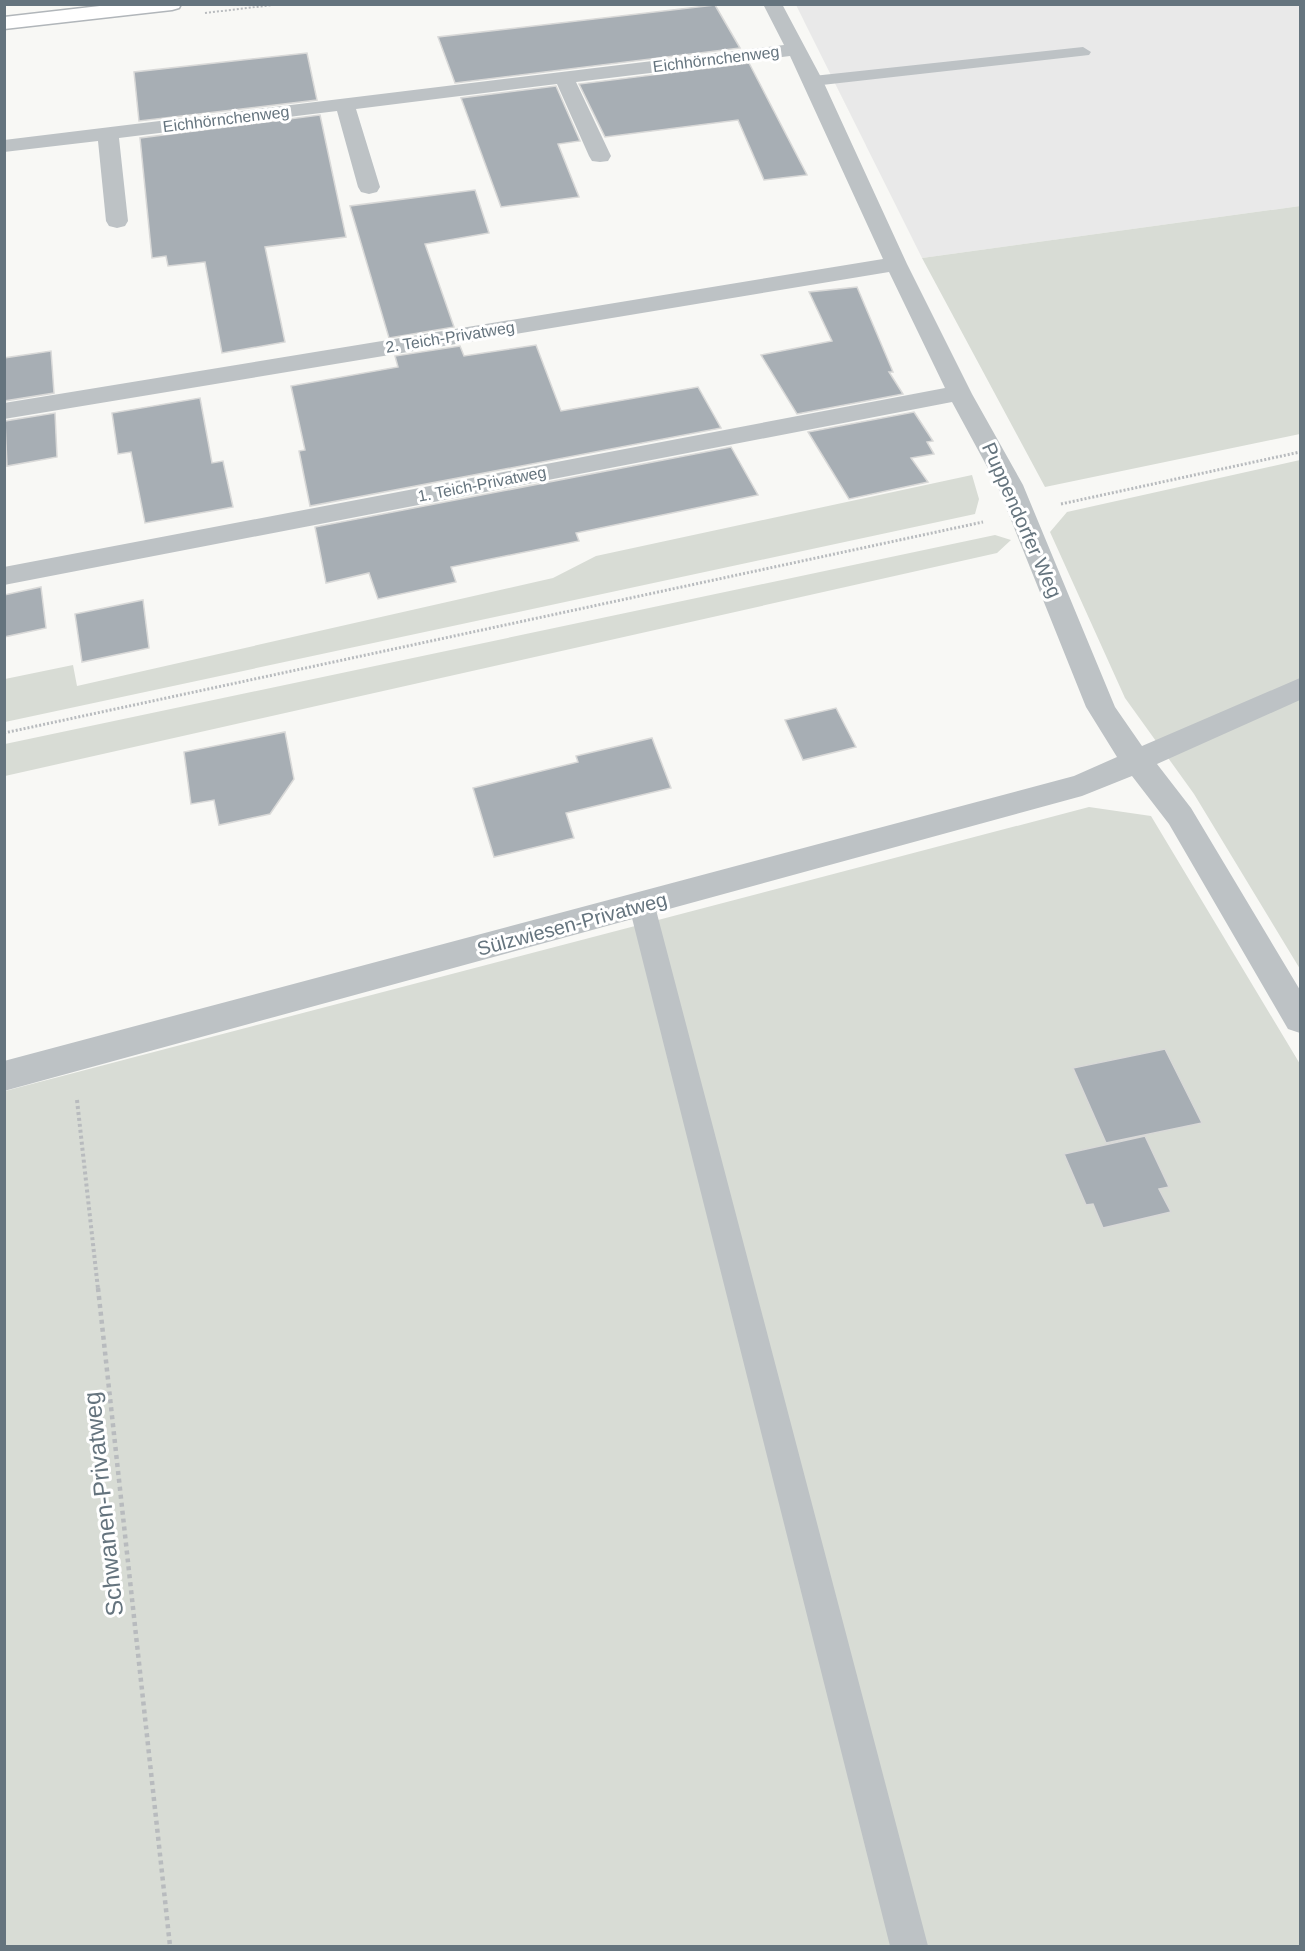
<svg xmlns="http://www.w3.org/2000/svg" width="1305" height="1951" font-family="Helvetica,sans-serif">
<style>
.built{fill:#e9e9e9}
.green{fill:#d8dcd5}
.building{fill:#a7aeb4;stroke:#d9d9d8;stroke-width:1.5}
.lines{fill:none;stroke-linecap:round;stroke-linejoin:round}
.primary-casing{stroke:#b1b6ba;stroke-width:3}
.path-far3{stroke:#b8bbbe;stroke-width:2;stroke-dasharray:2 2;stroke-linecap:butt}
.path-far2{stroke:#b8bbbe;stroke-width:3;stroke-dasharray:2 2;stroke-linecap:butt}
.path-far1{stroke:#b8bbbe;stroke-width:4;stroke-dasharray:3 3;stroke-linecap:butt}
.path{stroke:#b8bbbe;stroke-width:4.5;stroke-dasharray:4 4;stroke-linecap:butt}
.service{fill:#bdc2c5;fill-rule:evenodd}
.minor{fill:#bdc2c5;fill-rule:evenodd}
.primary{fill:#fff;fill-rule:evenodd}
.labels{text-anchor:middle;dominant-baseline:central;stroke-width:6;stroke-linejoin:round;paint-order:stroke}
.far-street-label{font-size:16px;fill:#65747e;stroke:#fff}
.street-label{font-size:20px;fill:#65747e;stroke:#fff}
.near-street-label{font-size:24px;fill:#65747e;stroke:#fff}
</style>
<rect width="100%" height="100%" fill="#f8f8f5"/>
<path class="built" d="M796,5H1300V206L922,258Z"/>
<path class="green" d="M1300,206V434L1045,487L922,258Z
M1300,460V969L1194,794L1125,698L1050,532L1067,512Z
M972,475L979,499L975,514L5,722V679L73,665L77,686L553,578L596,556Z
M995,535L1011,540L997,553L5,776V744Z
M1089,807L1151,816L1300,1064V1946H5V1091Z"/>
<path class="building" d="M715,5L740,48L455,83L438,37Z
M307,53L317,100L139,121L134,72Z
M749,63L807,175L764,180L738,120L605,137L579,84Z
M556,86L580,141L558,144L579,197L501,207L461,98Z
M320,115L346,237L265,247L285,342L222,353L205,262L168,266L166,256L152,258L140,138Z
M475,190L489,233L425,244L454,327L389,338L350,206Z
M857,287L893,372H889L903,394L797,414L761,355L832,341L809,292Z
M536,345L561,411L698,387L721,428L310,506L299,451L305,450L291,386L398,367L395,356L460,346L464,356Z
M51,351L54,393L4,401V358Z
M200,398L212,463L223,461L233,507L145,523L131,452L118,454L112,413Z
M914,412L933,441L927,442L934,454L911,458L928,482L849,499L808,432Z
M55,413L57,457L7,466L5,421Z
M731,447L758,495L576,533L579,541L451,567L456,582L378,599L369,573L326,583L315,527Z
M41,587L46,628L4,637V595Z
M143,600L149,648L82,662L75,614Z
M836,708L856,747L803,760L785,720Z
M285,732L294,779L270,814L219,825L214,800L191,804L184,752Z
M652,738L671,788L566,813L574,838L494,857L473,788L578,762L576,756Z
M1165,1049L1202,1123L1106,1143L1073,1068Z
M1145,1136L1169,1187L1159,1189L1171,1212L1103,1228L1093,1204L1086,1205L1064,1154Z"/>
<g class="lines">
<defs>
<path id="primary" d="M117,4H181L179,8L172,10L4,29V17Z"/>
</defs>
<use href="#primary" class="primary-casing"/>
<path class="path-far3" d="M205,13L281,4"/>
<path class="path-far2" d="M1061,504L1300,452
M4,733L983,522"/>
<path class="path-far1" d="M77,1100L98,1289"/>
<path class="path" d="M98,1288L170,1946"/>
<path class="service" d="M1083,47L1091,52L1089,55L813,86L805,81L813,76Z
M642,896L651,899L655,906L928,1946H890L629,906L633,899Z"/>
<path class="minor" d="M763,4H782L823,81L907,264L972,394L1023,485L1115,707L1142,746L1300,678V700L1157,764L1191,808L1300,990V1033L1288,1029L1169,824L1132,776L1082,796L4,1091V1061L1074,776L1117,757L1086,707L997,485L952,402L4,585V567L945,388L889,272L4,419V403L883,259L790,56L576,82L611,156L608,161L600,162L592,161L589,156L557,84L356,109L380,187L377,192L369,194L361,192L358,187L337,111L119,138L128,221L125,226L117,228L109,226L106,221L98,141L4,152V140L784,45Z"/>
<use href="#primary" class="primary"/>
</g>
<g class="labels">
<g class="far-street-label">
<text transform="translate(716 59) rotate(-7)">Eichhörnchenweg</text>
<text transform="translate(226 119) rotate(-7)">Eichhörnchenweg</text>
<text transform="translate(450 337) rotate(-9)">2. Teich-Privatweg</text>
<text transform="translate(482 484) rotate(-11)">1. Teich-Privatweg</text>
</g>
<g class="street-label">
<text transform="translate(1022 520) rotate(66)">Puppendorfer Weg</text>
<text transform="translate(572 924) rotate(-15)">Sülzwiesen-Privatweg</text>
</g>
<g class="near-street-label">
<text transform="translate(103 1504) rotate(-96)">Schwanen-Privatweg</text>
</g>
</g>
<rect width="1305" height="1951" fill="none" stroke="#65747e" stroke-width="12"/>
</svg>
